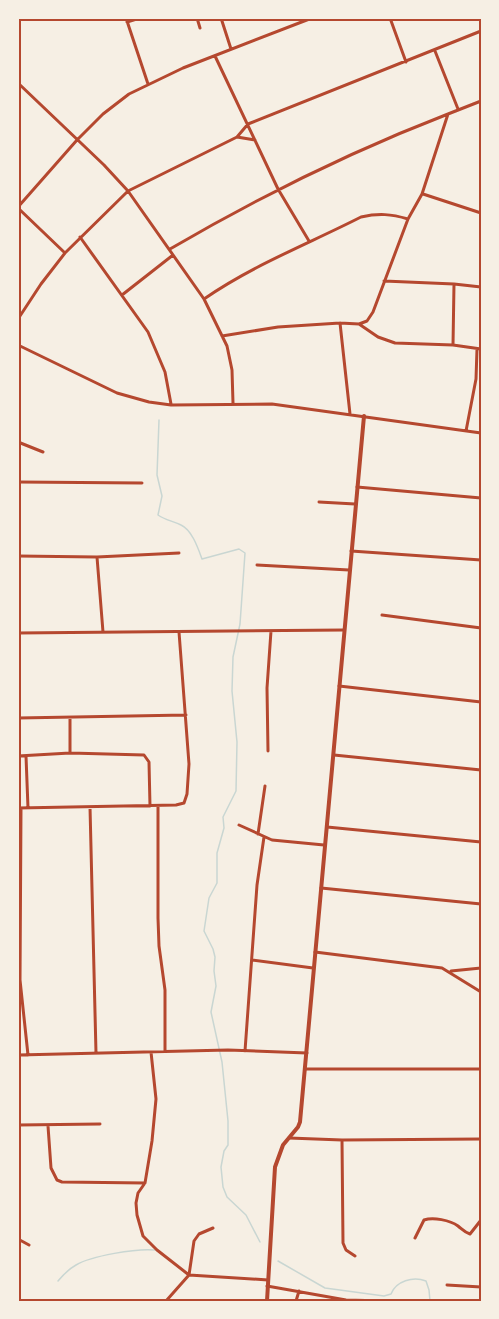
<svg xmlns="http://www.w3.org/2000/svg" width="499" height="1319" font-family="'Crimson Pro',serif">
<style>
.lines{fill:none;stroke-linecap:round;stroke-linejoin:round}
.stream{stroke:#c9d6d2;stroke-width:1.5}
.minor{stroke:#b5482f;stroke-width:3}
.tertiary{stroke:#b5482f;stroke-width:4}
.neatline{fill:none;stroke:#b5482f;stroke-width:2}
</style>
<rect width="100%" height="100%" fill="#f6efe4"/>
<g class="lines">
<path class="stream" d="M159,420L157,475L162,496L158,515C165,520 173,521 181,525C192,530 198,548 202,559L239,549L245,553L240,624L233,657L232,691L237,742L236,791L223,817L224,828L217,853V883L209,898L204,931L213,949L215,957L214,971L216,986L211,1012L222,1062L228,1121V1145L224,1151L221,1167L223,1187L227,1197L246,1215L260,1242
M278,1261L325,1288L384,1296L391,1294C396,1281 413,1276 426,1281L429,1290L430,1301
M58,1281C63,1275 69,1269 76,1265C91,1256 137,1248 155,1250"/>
<path class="minor" d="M126,18L148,84
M197,18L200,28
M221,18L231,49
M390,18L406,62
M127,22L140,18
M435,51L458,109
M215,56L278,189L309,241
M18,83L104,165L128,191L204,299L227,346L232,370L233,403
M237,137L255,140
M423,194L481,213
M18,207L77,140L103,114L129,94L183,68L312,18
M18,208L65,253
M80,237L148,332L165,372L171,404
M170,249C259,197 352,151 448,114
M384,281L454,284L481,287
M122,295L173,255
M204,299C253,265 308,244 361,217C379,213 391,214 408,219
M18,319L41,284L65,253L128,191L237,137L248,124L481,31
M340,323L350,414
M359,324L378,337L395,343L453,345L481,349
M222,336L278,327L340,323L359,324L367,321L373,312L408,219L422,194L448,114L481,101
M18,345L117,393L149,402L171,405L272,404L481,433
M453,345L454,284
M466,431L476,379L477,349
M18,442L43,452
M18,482L142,483
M357,487L481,498
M319,502L355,504
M351,551L481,560
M18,556L97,557L179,553
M97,557L103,632
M257,565L349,570
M382,615L481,628
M18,633L344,630
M339,686L481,702
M18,718L186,715
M70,718V753
M268,751L267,688L271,631
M334,755L481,770
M18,756L70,753L144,755L149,762L150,806
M26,756L28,808
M158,806V918L159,946L165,990V1051
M90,807L96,1053
M18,808L176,805L184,803L187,794L189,764L179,632
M21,808L20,980L28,1055
M239,825L272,840L324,845
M327,827L481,842
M258,834L265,786
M321,888L481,904
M315,952L442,968L481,992
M252,960L313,968
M451,971L481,968
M245,1051L257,885L264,837
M151,1052L156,1099L152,1141L145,1183L138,1193L136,1203L137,1215L143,1236L157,1250L189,1275L268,1280
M18,1055L228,1050L307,1053
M305,1069H481
M18,1125L100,1124
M48,1126L51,1168L57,1180L62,1182L145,1183
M289,1138L342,1140L481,1139
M342,1140L343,1243L346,1250L355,1256
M415,1238L424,1220C433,1217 450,1220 458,1226C463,1230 464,1232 470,1234L481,1220
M18,1239L29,1245
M447,1285L481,1287
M267,1286L346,1300L385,1301
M166,1301L189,1275L194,1241L199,1234L213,1228
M296,1301L299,1291"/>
<path class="tertiary" d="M267,1301L275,1167L283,1145L298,1127L300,1122L364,416"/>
</g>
<rect width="499" height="1319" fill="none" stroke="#f6efe4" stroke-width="39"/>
<rect x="20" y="20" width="460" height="1280" class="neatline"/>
</svg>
